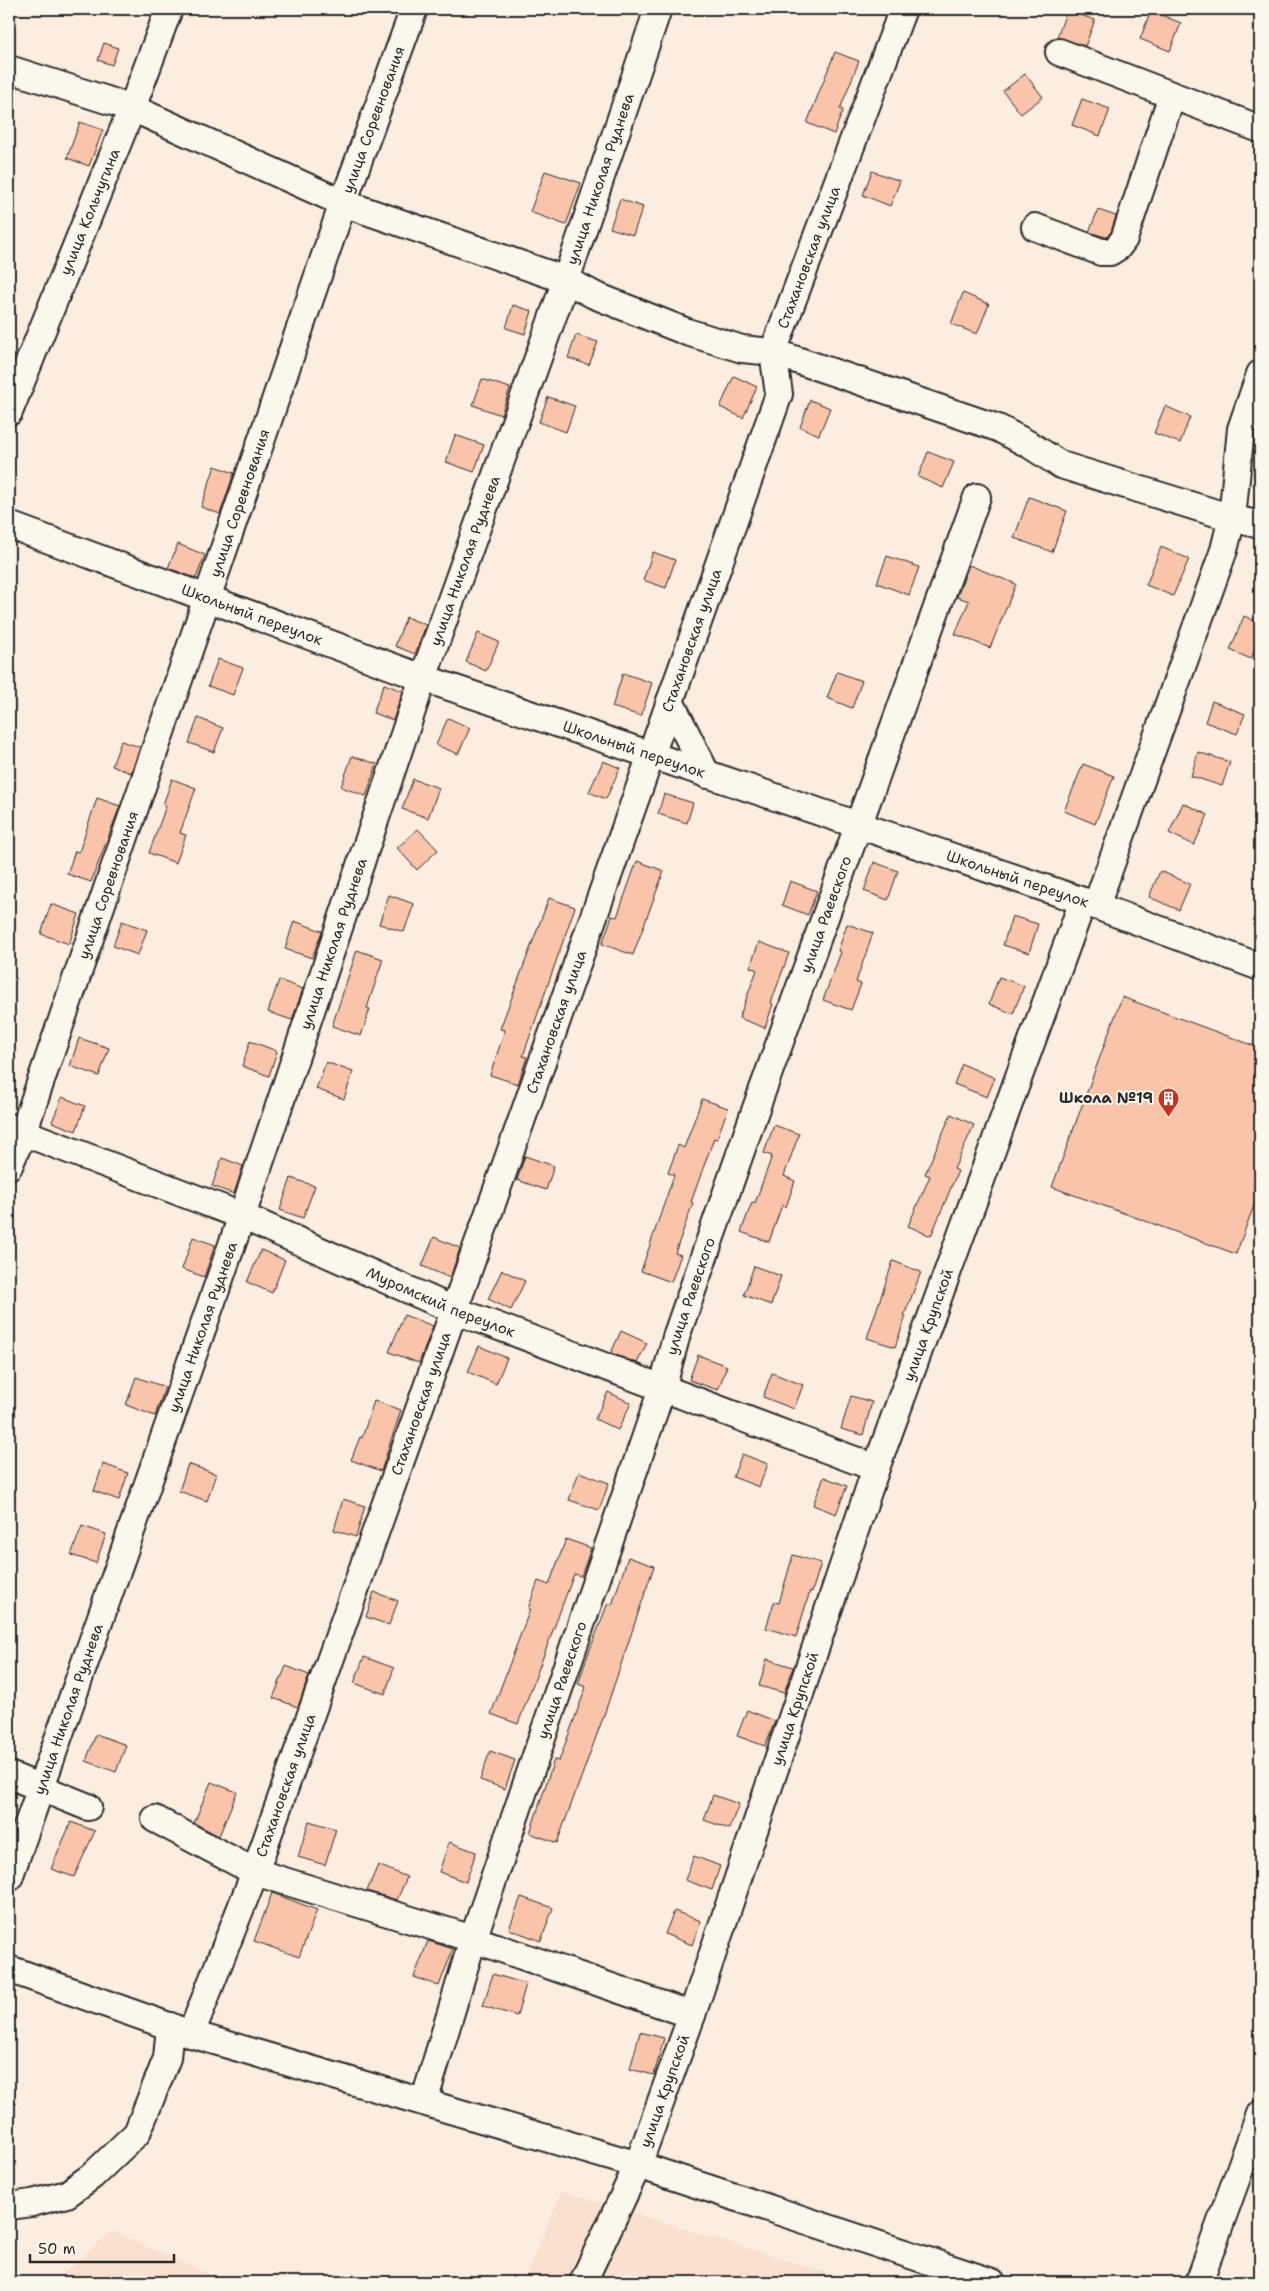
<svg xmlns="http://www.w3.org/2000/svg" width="1269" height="2291" font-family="'Shantell Sans',sans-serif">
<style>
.built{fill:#fae1cf}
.building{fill:#f9c4aa;stroke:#2b2b2b}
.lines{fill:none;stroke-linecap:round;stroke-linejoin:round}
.minor-casing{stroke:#2b2b2b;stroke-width:30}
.minor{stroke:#fbf7ec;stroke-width:26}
.labels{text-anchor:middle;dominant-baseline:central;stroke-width:4;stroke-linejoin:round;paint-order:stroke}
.street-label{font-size:15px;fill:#2b2b2b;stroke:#fbf7ec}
.poi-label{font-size:15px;font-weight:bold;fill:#2b2b2b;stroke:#fbf7ec;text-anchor:end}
</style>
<rect width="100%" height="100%" fill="#fbeddf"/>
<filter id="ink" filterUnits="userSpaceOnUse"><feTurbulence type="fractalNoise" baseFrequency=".02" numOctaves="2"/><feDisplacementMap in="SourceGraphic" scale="10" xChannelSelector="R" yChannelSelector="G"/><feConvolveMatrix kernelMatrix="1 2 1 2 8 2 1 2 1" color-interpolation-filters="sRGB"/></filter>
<g filter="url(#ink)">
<path class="built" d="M562,2191L857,2282H523Z
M112,2231L227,2282H53Z"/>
<path class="building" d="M1067,10L1095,20L1085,46L1057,37Z
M1151,11L1181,23L1170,51L1140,39Z
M104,43L118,48L112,65L98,60Z
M835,52L859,61L840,109L843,110L834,134L807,123Z
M1025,74L1043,97L1021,114L1003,91Z
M1082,99L1110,109L1100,136L1072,125Z
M80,122L103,130L89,166L67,158Z
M545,171L581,183L566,225L530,212Z
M872,171L900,181L890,206L863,195Z
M620,199L643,207L633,235L610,228Z
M1098,210L1116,216L1111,232L1106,237L1089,232Z
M963,293L989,304L977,334L951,324Z
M513,305L532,311L525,334L506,328Z
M576,335L598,342L589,365L568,358Z
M734,376L757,387L743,418L720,407Z
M482,379L510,388L501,415L473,405Z
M548,397L575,406L566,432L539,422Z
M810,400L830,408L819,435L800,427Z
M1165,406L1190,417L1180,443L1154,433Z
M455,435L484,445L474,472L446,462Z
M928,452L954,462L943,488L918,477Z
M215,466L234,473L220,514L201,507Z
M1029,497L1067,511L1052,552L1014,538Z
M178,544L205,555L196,578L168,568Z
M1161,547L1189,559L1173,596L1146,585Z
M653,552L675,560L666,588L643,580Z
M887,556L919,567L909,595L877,583Z
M969,565L1016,584L990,648L955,634L969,601L957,597Z
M1244,616L1260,623V636L1251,659L1230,650Z
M406,617L426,625L415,654L395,646Z
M478,633L499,642L486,671L466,662Z
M218,659L243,668L233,695L208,686Z
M837,672L862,681L852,708L827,698Z
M623,673L652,683L641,716L612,707Z
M384,684L403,691L393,720L373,713Z
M1212,701L1245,714L1237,734L1205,722Z
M198,718L223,728L214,752L189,743Z
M448,718L470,728L458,754L436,745Z
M121,741L140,747L131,773L112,766Z
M1198,752L1230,762L1222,786L1191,776Z
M352,756L377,764L366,796L341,787Z
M603,761L620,768L606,799L589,792Z
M1083,764L1114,776L1095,824L1064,811Z
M172,779L196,788L180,833L186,835L176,863L149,853L166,806L163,805Z
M413,779L439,788L428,818L402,809Z
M664,794L693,803L687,823L658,814Z
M97,798L120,806L91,882L67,874L75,851L79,852Z
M1183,803L1208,815L1194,845L1169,833Z
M418,829L438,850L417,870L397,848Z
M637,861L664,871L633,955L602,944L612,916L617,917Z
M874,862L898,871L888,900L864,891Z
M1160,871L1190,884L1179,910L1149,897Z
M790,881L817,891L808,915L782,905Z
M389,895L414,904L404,932L379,924Z
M549,898L575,907L523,1056L527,1057L518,1084L490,1075L505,1030L500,1029Z
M51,904L79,914L69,944L41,934Z
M1012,916L1038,924L1029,953L1003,945Z
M122,921L147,930L138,955L113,946Z
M294,921L322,931L312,958L285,949Z
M847,924L873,933L856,982L861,984L851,1010L823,1000L841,952L838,951Z
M759,942L789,953L771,1003L773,1004L765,1028L739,1018L757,970L750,967Z
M357,950L383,959L367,1008L370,1009L361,1036L332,1026Z
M999,977L1024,986L1013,1014L989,1004Z
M279,980L303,989L292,1020L268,1012Z
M1122,997L1260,1048V1189L1236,1254L1052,1187Z
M79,1038L109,1048L99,1076L70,1066Z
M250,1041L277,1051L269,1076L242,1066Z
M326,1062L353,1072L344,1099L316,1089Z
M962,1064L995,1078L987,1097L954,1084Z
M62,1097L85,1106L76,1131L52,1122Z
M702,1099L728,1108L717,1139L714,1138L691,1202L693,1203L675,1253L681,1255L671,1282L641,1271L674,1175L668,1173L678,1145L684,1148Z
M951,1114L974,1125L954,1169L958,1171L931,1236L908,1226L930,1176L925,1174Z
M774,1125L799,1134L784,1176L795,1181L786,1207L782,1205L769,1242L741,1232L752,1202L755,1203L772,1156L764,1153Z
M525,1156L554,1166L546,1190L517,1180Z
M222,1158L243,1166L234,1194L212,1186Z
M291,1178L315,1186L303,1218L280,1210Z
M193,1237L215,1245L204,1277L182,1269Z
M434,1237L460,1248L450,1278L422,1266Z
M261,1250L285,1260L272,1293L247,1282Z
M893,1261L921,1272L904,1316H906L895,1347L867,1338Z
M754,1266L781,1276L771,1305L744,1295Z
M502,1270L525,1281L511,1310L488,1299Z
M404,1315L433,1326L419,1363L389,1352Z
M621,1331L647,1343L637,1363L611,1353Z
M479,1346L507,1358L496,1384L468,1372Z
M698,1355L727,1366L718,1390L689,1380Z
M772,1373L803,1385L794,1409L763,1397Z
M136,1377L165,1387L155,1416L126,1405Z
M608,1392L631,1403L618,1430L595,1419Z
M851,1396L872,1402L863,1435L841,1429Z
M374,1401L401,1410L381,1471L351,1460L360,1437L362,1438Z
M742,1454L768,1464L759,1487L733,1477Z
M103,1464L128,1473L119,1500L94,1491Z
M188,1464L216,1474L207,1501L179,1491Z
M579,1472L609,1483L599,1510L569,1500Z
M824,1477L847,1486L836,1514L813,1505Z
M343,1499L365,1506L356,1537L334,1530Z
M82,1526L106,1534L96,1563L71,1555Z
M566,1539L591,1548L581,1576L574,1574L518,1724L491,1714L530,1609H528L538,1581L549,1585Z
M793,1555L821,1563L812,1592L810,1591L796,1637L766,1628L774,1602L779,1603Z
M628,1557L654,1566L603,1718L557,1843L530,1833L554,1760L559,1761L586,1687L578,1684L587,1657L608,1603L612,1605Z
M374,1592L398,1601L389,1625L366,1617Z
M364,1657L394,1668L385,1694L354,1683Z
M767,1659L793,1667L784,1693L759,1686Z
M286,1666L309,1675L298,1707L273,1698Z
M747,1710L775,1721L765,1746L737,1736Z
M96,1734L126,1745L116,1772L86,1761Z
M490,1751L515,1760L505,1789L480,1780Z
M211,1782L237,1792L219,1836L194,1823Z
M713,1795L739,1804L729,1829L704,1820Z
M309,1821L336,1829L325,1865L298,1857Z
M71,1822L95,1831L74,1877L51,1869Z
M449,1842L476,1852L466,1882L439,1872Z
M694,1856L720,1866L712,1890L685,1880Z
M378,1865L407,1877L397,1900L367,1891Z
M272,1893L317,1910L299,1957L254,1941Z
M521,1897L553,1908L541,1941L509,1929Z
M674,1911L701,1921L692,1945L665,1934Z
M428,1941L453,1949L439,1986L414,1977Z
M493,1974L526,1984L517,2016L483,2006Z
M640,2032L664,2038L654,2075L630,2069Z"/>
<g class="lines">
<defs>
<g id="minor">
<path d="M1059,52L1260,129"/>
<path d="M9,69L132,108L343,203L566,280L594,295L687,332L742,349L773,352L998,428L1030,445L1061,465L1232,518L1224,550L1096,906"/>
<path d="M1035,227L1101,252H1110L1118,247L1124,239L1172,95"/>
<path d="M1260,374L1241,429L1232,518L1260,525"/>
<path id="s1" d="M9,412L132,108L169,9"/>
<path id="s2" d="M9,525L423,678L1083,901L1260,967"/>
<path d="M670,701L707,775"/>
<path id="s3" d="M9,1127L242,1216L454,1310L876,1468"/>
<path id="s4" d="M9,1166L23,1133L343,203L414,9"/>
<path d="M9,1775L88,1807"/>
<path d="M155,1819L255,1872L473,1939L692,2015"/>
<path id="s5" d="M9,1878L242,1216L423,678L566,280L658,9"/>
<path d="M9,1969L191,2034L638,2165L992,2282"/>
<path id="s6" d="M191,2034L255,1872L779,394L773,352L903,9"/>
<path id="s7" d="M424,2102L473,1939L662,1389L677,1334L755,1111L977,497"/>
<path d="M9,2206L32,2203L67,2194L92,2176L137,2133L167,2058L170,2026"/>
<path id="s8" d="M583,2282L638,2165L692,2015L876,1468L1083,901"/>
<path d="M1199,2282L1260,2114"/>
</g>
</defs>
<use href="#minor" class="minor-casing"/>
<use href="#minor" class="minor"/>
</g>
</g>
<defs>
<symbol id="building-pin" viewBox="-11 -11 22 30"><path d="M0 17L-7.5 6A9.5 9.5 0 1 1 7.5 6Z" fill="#c8321e" stroke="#fbf7ec"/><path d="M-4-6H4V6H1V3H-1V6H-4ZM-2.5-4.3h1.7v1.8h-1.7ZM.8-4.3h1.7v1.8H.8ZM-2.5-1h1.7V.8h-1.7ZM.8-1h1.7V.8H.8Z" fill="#fff"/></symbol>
</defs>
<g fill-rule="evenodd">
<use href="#building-pin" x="1156" y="1086" width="25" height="34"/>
</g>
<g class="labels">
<g class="street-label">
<text stroke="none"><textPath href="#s4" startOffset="1108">улица Соревнования</textPath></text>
<text stroke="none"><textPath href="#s5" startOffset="1799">улица Николая Руднева</textPath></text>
<text stroke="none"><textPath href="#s1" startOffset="216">улица Кольчугина</textPath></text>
<text stroke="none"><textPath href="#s6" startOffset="1886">Стахановская улица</textPath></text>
<text stroke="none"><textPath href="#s4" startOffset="702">улица Соревнования</textPath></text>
<text stroke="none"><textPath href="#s5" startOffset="1394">улица Николая Руднева</textPath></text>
<text stroke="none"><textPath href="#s2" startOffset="259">Школьный переулок</textPath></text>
<text stroke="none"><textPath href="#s6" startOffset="1481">Стахановская улица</textPath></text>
<text stroke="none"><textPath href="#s2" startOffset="664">Школьный переулок</textPath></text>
<text stroke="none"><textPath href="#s2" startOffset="1069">Школьный переулок</textPath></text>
<text stroke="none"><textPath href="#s4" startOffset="298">улица Соревнования</textPath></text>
<text stroke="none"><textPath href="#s7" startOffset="1254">улица Раевского</textPath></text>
<text stroke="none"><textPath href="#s5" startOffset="989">улица Николая Руднева</textPath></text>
<text stroke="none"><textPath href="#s6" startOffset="1076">Стахановская улица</textPath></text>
<text stroke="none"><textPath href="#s7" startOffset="849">улица Раевского</textPath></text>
<text stroke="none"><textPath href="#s3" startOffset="466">Муромский переулок</textPath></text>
<text stroke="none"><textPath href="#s8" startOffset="1018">улица Крупской</textPath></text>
<text stroke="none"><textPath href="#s5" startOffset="584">улица Николая Руднева</textPath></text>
<text stroke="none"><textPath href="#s6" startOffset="671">Стахановская улица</textPath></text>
<text stroke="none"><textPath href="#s7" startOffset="444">улица Раевского</textPath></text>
<text stroke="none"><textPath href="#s8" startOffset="612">улица Крупской</textPath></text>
<text stroke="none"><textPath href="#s5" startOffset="179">улица Николая Руднева</textPath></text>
<text stroke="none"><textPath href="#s6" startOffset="266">Стахановская улица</textPath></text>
<text stroke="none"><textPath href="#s8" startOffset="208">улица Крупской</textPath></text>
</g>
<g class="poi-label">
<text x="1153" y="1098">Школа №19</text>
</g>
</g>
<rect width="1269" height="2291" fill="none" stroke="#fbf7ec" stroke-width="30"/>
<rect x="15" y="15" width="1239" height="2261" fill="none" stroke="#2b2b2b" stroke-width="2" filter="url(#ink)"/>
<path d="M30 2254v8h144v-8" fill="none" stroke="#2b2b2b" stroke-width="2.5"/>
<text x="38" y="2254" font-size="15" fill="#2b2b2b" stroke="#fbf7ec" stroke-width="4" paint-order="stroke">50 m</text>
</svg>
